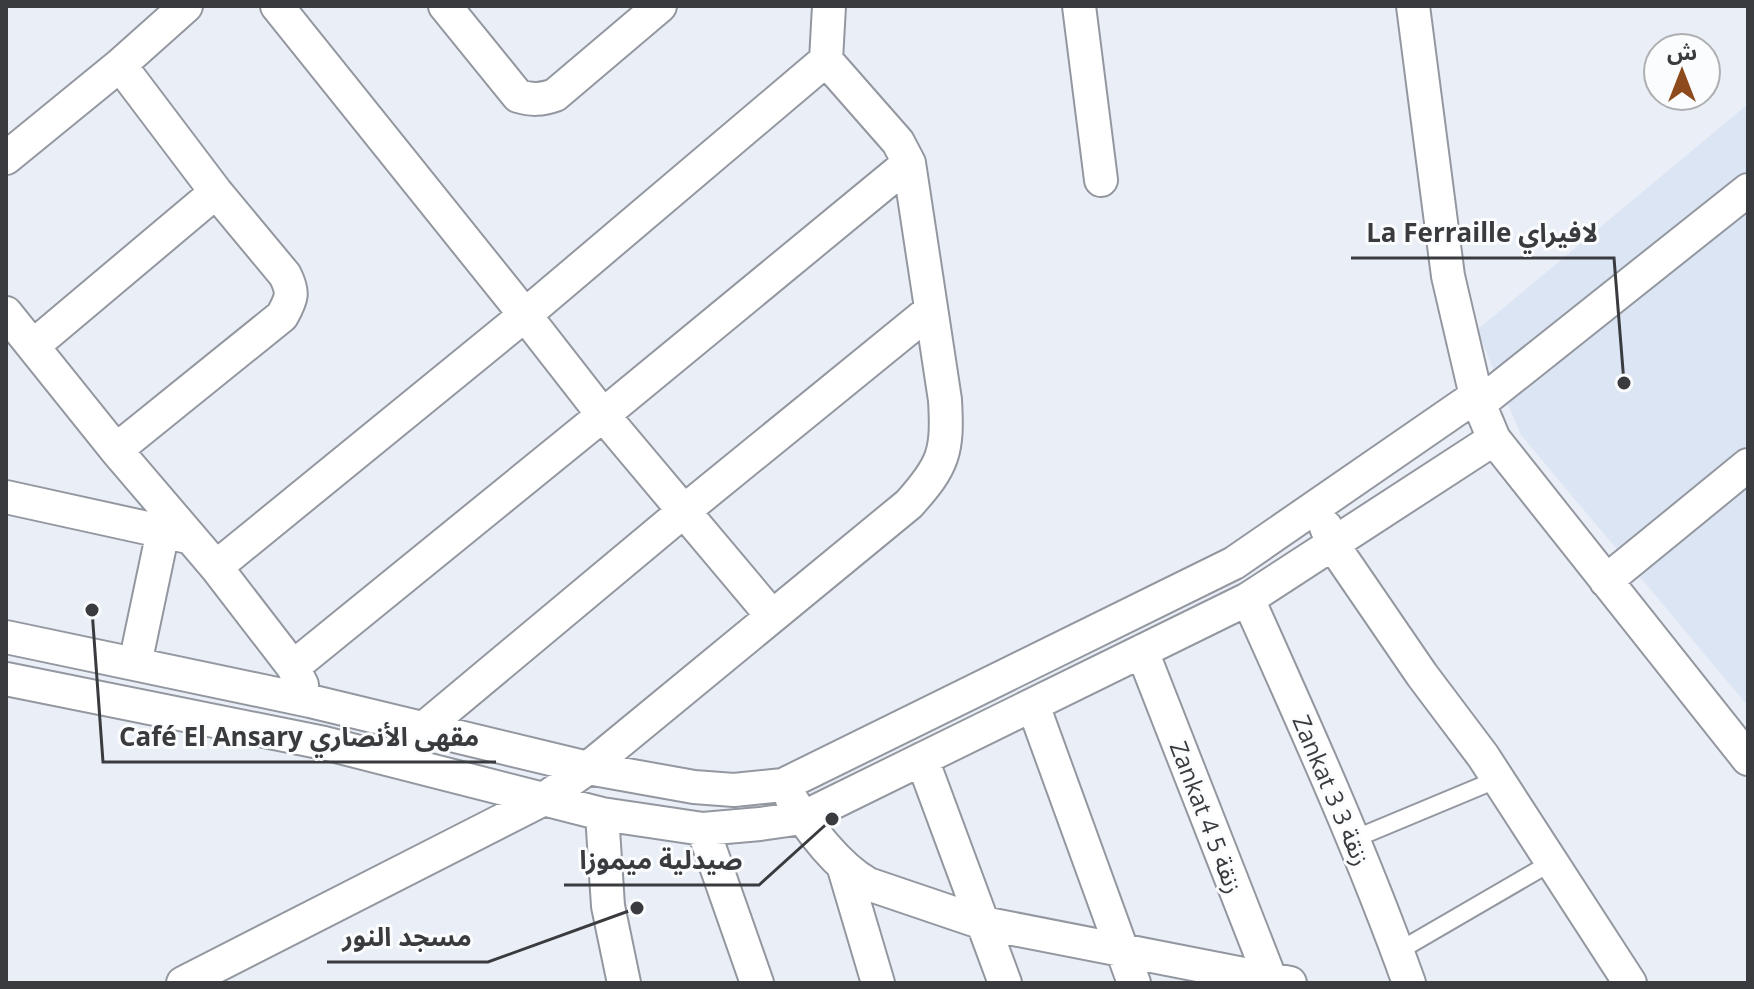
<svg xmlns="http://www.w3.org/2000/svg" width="1754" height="989" font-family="'Open Sans','Noto Sans Arabic',sans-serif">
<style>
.built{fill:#dce5f4}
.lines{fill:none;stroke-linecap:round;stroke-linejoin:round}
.service-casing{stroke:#93979f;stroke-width:20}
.minor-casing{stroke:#93979f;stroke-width:36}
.service{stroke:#fff;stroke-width:16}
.minor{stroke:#fff;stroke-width:32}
.labels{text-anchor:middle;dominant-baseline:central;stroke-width:6;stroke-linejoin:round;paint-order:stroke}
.street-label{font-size:24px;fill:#393b3e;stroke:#fbfcfd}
.leader{fill:none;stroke:#393b3e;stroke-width:3}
.callout-dot{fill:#393b3e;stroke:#fbfcfd;stroke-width:3}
.callout-label{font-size:26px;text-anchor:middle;font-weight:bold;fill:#393b3e;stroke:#fbfcfd;stroke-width:6;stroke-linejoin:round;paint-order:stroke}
</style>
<rect width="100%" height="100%" fill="#eaeff7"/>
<path class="built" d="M1748,104V706L1521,435L1477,330Z"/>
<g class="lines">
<defs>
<path id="service" d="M1354,839L1498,779
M1397,952L1552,862"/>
<path id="minor" d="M277,6L525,315L603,415L772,616
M445,6L518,96C532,100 541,100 555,95L660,6
M1079,6L1101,180
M1413,6L1448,276L1476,396L1494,439L1748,759
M6,158L120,65L186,6
M6,313L116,450L216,567L293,667L302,685
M33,346L216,192
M1479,404L1748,190
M116,450L282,316C292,298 294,293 285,275L216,192L120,65
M6,497L188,537
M1326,527L1333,545L1422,675L1483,756L1630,983
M216,567L525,315L826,60
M1606,581L1748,465
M1248,599C1305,726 1362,852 1409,983
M6,637L310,701L588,768L694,787L734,790L783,785L1234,563L1476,396
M1142,651L1272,983
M135,664L163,531
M293,667L603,415L909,163
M6,679L324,743L602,814L703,829L760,824L802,818L1248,599L1494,439
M1033,705L1134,983
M412,738L684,511L931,310
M922,759L1005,983
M792,800C809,829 838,867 868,884L983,923L1290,983
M602,814L608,906L624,983
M703,829L757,983
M843,865L878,983
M183,983L544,799L588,768L909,504C944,465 948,452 945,400L909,163L898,142L826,60L829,6"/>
</defs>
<use href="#service" class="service-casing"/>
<use href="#minor" class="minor-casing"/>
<use href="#service" class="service"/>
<use href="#minor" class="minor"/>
</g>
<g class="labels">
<g class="street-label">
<text transform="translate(1332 790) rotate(67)">Zankat 3 زنقة 3</text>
<text transform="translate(1207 817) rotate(69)">Zankat 4 زنقة 5</text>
</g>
</g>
<path class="leader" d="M1624 383L1614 258H1351M92 610L103 762H496M832 819L759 885H564M637 908L488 962H327"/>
<g class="callout-dot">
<circle cx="1624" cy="383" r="8"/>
<circle cx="92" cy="610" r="8"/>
<circle cx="832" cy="819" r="8"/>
<circle cx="637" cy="908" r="8"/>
</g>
<g class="callout-label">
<text x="1482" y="242">La Ferraille لافيراي</text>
<text x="299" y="746">Café El Ansary مقهى الأنصاري</text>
<text x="661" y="869">صيدلية ميموزا</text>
<text x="407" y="946">مسجد النور</text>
</g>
<rect width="1754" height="989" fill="none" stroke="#393b3e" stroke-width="16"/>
<g transform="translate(1682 72)"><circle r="38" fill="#fbfcfd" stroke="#adafb1" stroke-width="2"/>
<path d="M0-6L14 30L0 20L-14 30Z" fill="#8d4a1c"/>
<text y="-12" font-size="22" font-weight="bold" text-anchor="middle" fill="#393b3e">ش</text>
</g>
</svg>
